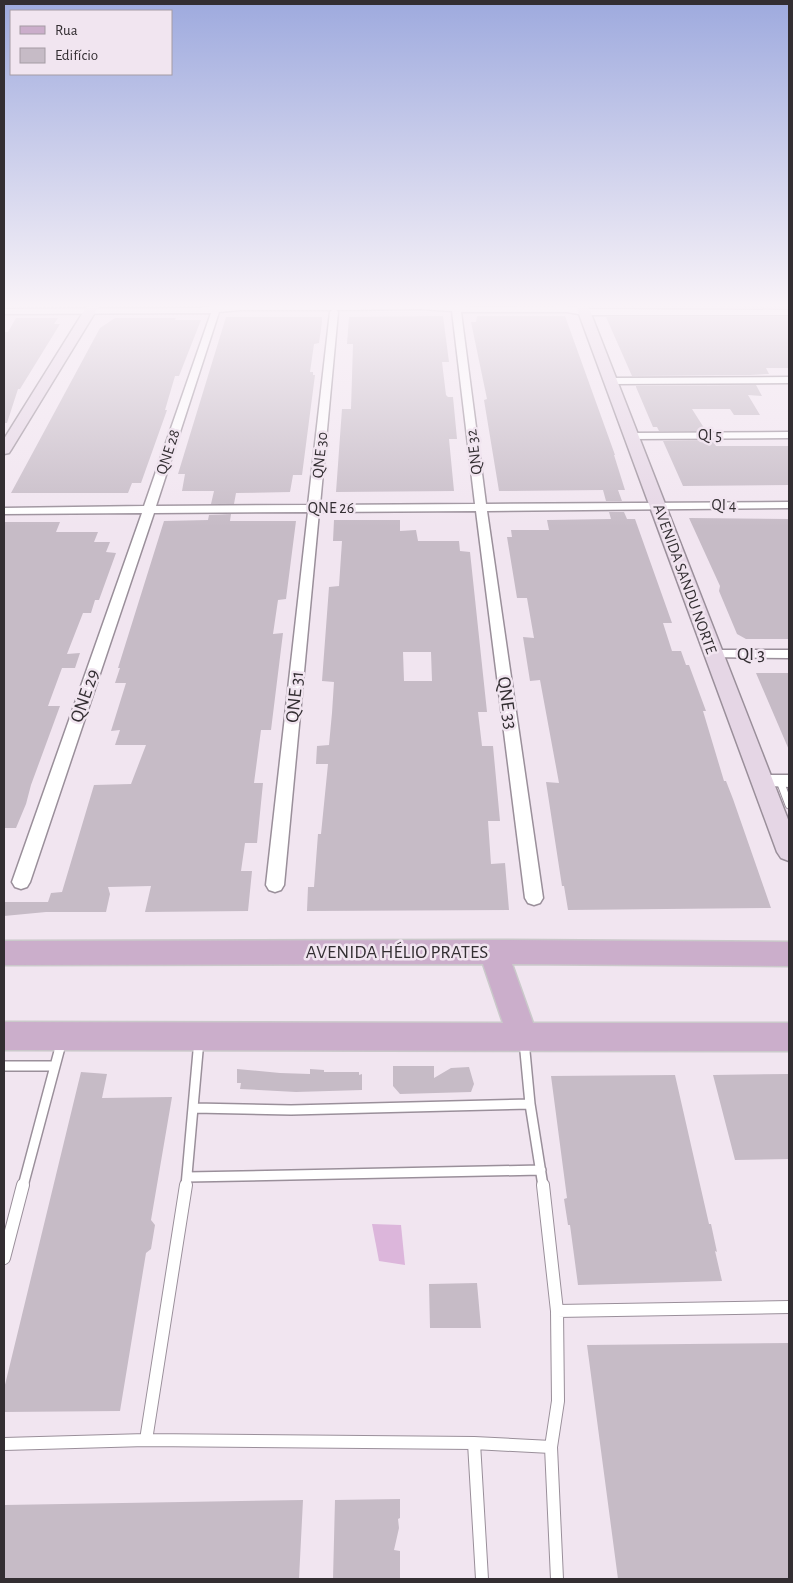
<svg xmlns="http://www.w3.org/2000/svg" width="793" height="1583" font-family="'Alegreya Sans',sans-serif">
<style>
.green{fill:#dcb6db}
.building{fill:#c6bbc6;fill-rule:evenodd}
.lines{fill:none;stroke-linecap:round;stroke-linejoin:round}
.service-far2-casing{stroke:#9a8f9a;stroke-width:9}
.service-far1-casing{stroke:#9a8f9a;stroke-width:12}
.service-casing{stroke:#9a8f9a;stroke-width:14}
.minor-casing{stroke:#9a8f9a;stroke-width:3}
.secondary-casing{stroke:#9a8f9a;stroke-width:3}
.primary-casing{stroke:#cac9ca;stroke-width:3}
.service-far2{stroke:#fff;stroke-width:7}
.service-far1{stroke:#fff;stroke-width:9}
.service{stroke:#fff;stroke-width:12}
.minor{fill:#fff;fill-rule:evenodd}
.secondary{fill:#e5d6e5;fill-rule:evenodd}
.primary{fill:#cbaecb;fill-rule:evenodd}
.labels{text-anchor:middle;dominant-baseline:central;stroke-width:5;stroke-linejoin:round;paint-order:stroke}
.far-street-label{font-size:16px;fill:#332e32;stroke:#f1e5f0}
.street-label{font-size:19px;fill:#332e32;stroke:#f1e5f0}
</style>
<rect width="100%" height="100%" fill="#f1e5f0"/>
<path class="green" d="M372,1224L401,1225L405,1265L379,1261Z"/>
<path class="building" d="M655,306H789V308L656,307Z
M443,316L449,362H442L446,395L448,397H453L457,439H449L454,491L336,492L342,409H351L353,344H347L349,317Z
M477,316H565L615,455H614L625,490H618L622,501H606L603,490L499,491L484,400L487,399L471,322H476Z
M226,317H322V322L319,343L314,344L310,372H313V375H315L302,475H293L290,492L236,493L234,504H211L214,491H182L185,474H178Z
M606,317H789V368H766L769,374L750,375L632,376Z
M16,318H58L54,324H60L20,389H18L7,423H4V332H8Z
M115,318H176L175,320H201L179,376H175L165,410H167L141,483H132L128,493H11L100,328Z
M756,385L762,396L748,395L760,415H734L730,409H692L706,431H659L657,427H653L636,387V386Z
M712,440L716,446H789V485L683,486L663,441Z
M609,512H624L627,519H635L672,623H663L672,651H681L686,665H689L706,711H703L724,781H726L733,799L771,908L568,910L564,886H562L546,782L559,783L540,680L530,681L523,637L534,638L527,598H517L507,537H512L511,530H549L547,520L611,519Z
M231,514L230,521H296L286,599L278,600L273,634L283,633L271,730H261L254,783H263L257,843H245L241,871H252L248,911L145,912L151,886L108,887L110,894L106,912H46L4,916V902H48L51,893L62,892L94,785L131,784L146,745H115L120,730L111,731L126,683H115L120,668H118L164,521L208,520L209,515Z
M689,518L789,519V639H746L737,634L719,591L720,586Z
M334,520H400V531L416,530L418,541H459L460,551L470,552L487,712H478L482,746H493L500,821H488L491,864L505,863L509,910L307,911L308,887H314L318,834H321L328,764H316L317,746L329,745L332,713L334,682L322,681L329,587L339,586L342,541H333ZM403,652H431L432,681H404Z
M4,522H60L56,532H98L94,542H110L106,552L116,553L99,600H95L91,613H83L67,654L80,653L75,668H62L48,706H60L31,785L26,804L16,828H4Z
M756,673H789V750Z
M393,1066H434V1078L451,1068L469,1067L474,1084L471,1092L400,1094L393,1086Z
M237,1069L280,1073L310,1074V1069L324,1070V1072H359V1075L362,1074V1090L296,1092L240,1089L241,1083H237Z
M81,1072L107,1074L102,1098L172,1097L151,1220L155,1225L151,1249L146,1253L120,1411L4,1412V1389Z
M789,1074V1159L735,1160L713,1075Z
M675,1075L709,1224H711L717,1252L715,1251L722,1281L578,1285L570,1225H568L564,1199L567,1198L551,1076Z
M477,1283L481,1328H430L429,1284Z
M789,1343V1579H618L587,1345Z
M400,1499V1518L398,1519L399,1528L394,1550L400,1551V1579H333L335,1500Z
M303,1500L299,1579H4V1505Z"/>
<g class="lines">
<defs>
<path id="service-far2" d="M780,781L789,805"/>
<path id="service-far1" d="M524,1041L530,1104L543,1186
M4,1066H55
M194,1108L291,1110L530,1104
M187,1177L541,1170
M23,1186L62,1040
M186,1186L199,1040"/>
<path id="service" d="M543,1185L557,1311L789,1307
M4,1258L23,1185
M557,1311L558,1401L551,1447L557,1579
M146,1440L474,1443L551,1447
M474,1443L482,1579
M4,1444L146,1440L186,1185"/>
<path id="minor" d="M213,306H460L479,307L567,306L584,309L789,310V315H584L567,312H461L486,504L789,502V508L487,511L543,898L540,903L534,905L528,903L525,898L476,511L319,512L284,885L281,890L275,892L269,890L266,885L308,512L154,513L30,882L27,887L21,889L15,887L12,882L142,513L4,514V508L144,506L211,313L4,314V309L201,308ZM421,309L452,311L475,504L320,505L338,312L336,310ZM240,310H332L330,312L308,505L156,506L219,312Z
M789,377V383L611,384L606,381L611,378Z
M789,432V438L630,439L625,436L630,433Z
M713,650H789V658L708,657L706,654L708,651Z
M761,775H789V787L755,785L753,781L755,777Z"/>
<path id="secondary" d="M87,306H99L11,450L9,453L4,454V439Z
M576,306H588L789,822V861L781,858L777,852Z"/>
<path id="primary" d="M493,940L789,942V966L512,964L533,1023H789V1051L4,1050V1022L503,1023L483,964L4,965V941Z"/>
</defs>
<use href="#service-far2" class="service-far2-casing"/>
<use href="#service-far1" class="service-far1-casing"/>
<use href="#service" class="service-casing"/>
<use href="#minor" class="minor-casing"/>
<use href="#secondary" class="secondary-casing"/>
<use href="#primary" class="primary-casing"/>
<use href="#service-far2" class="service-far2"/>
<use href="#service-far1" class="service-far1"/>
<use href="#service" class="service"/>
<use href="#minor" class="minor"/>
<use href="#secondary" class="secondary"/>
<use href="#primary" class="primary"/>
</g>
<linearGradient id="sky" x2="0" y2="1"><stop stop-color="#9eaade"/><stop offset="0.58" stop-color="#f9f3f8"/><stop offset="1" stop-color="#f9f3f8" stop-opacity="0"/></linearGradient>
<rect width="793" height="527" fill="url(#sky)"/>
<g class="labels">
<g class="far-street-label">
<text x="710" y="435">QI 5</text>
<text transform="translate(168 452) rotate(-72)">QNE 28</text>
<text transform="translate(474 452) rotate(-97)">QNE 32</text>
<text transform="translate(320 455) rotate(-84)">QNE 30</text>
<text x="724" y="505">QI 4</text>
<text x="331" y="508">QNE 26</text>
<text transform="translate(685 579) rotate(70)">AVENIDA SANDU NORTE</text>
</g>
<g class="street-label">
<text x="751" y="654">QI 3</text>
<text transform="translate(85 696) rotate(-71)">QNE 29</text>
<text transform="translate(295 697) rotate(-84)">QNE 31</text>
<text transform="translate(507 703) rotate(82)">QNE 33</text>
<text x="397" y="952">AVENIDA HÉLIO PRATES</text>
</g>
</g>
<rect width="793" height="1583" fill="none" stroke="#332e32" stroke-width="10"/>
<rect x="10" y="10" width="162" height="65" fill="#f1e5f0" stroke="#a59ca4"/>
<rect x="20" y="26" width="25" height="8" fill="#cbaecb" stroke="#a59ca4"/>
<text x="55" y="35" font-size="15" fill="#332e32">Rua</text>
<rect x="20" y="48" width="25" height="15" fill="#c6bbc6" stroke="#a59ca4"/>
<text x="55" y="60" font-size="15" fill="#332e32">Edifício</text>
</svg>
